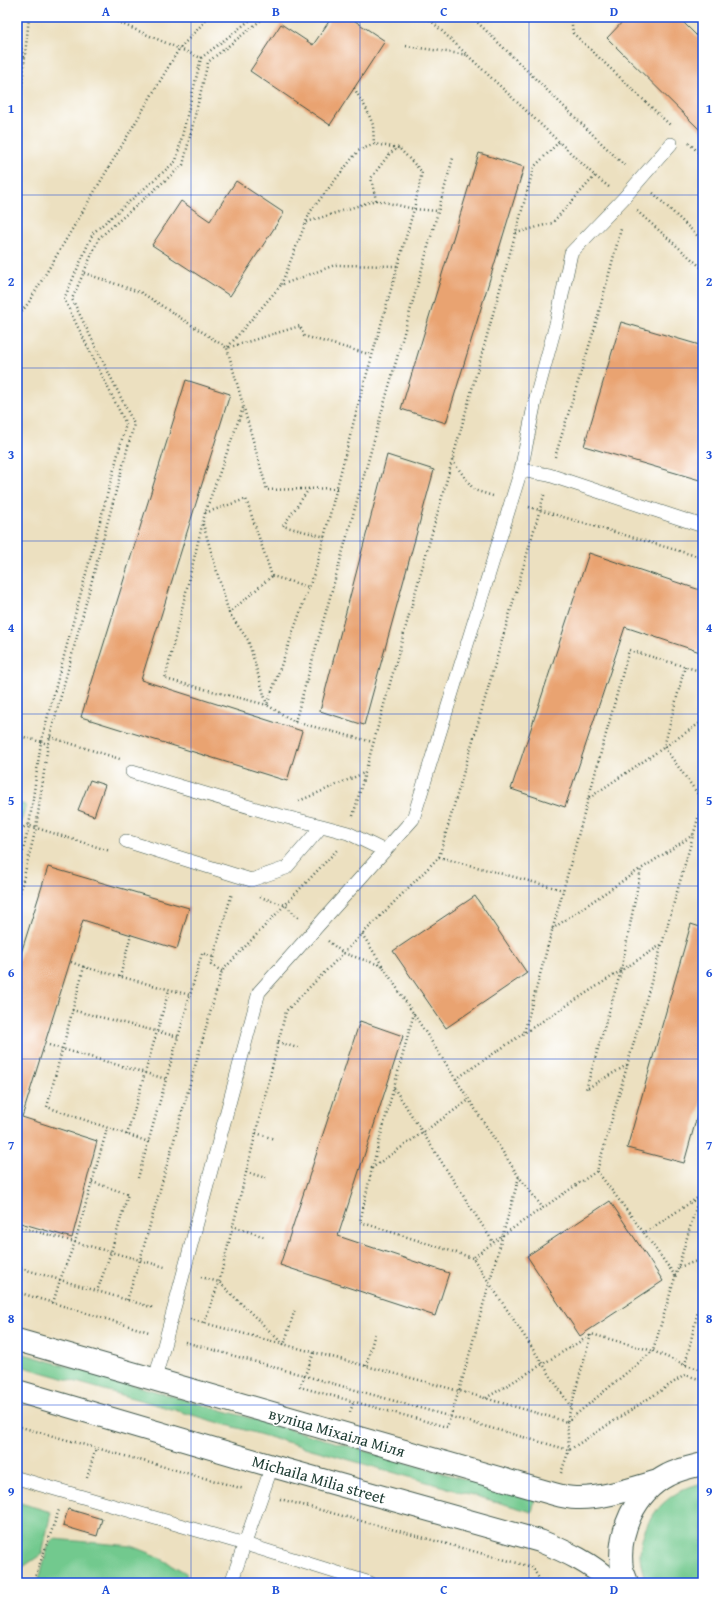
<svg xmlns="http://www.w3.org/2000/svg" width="720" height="1600" font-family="'Gentium Book Plus',serif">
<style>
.green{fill:#72c98e;stroke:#488361}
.building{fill:#e9a371}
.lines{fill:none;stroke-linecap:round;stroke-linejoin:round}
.service-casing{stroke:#3e5549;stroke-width:14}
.minor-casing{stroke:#3e5549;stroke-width:24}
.secondary-casing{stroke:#3e5549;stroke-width:24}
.path{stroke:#3e5549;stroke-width:2.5;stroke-dasharray:1 3;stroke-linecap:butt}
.service{stroke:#fff;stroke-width:13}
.minor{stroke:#fff;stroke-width:22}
.secondary{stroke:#fff;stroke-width:22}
.grid{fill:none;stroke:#1d4ed8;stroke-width:1;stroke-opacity:0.55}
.labels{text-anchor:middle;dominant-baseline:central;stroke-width:3;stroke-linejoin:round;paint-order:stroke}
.street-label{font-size:16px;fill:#1f3d34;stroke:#fff}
.neatline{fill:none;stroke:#1d4ed8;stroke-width:1.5}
.grid-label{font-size:13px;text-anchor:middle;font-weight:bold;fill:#1d4ed8}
</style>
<rect width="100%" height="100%" fill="#fff"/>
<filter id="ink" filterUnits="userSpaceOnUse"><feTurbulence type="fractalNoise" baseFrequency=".025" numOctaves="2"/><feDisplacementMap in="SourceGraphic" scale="8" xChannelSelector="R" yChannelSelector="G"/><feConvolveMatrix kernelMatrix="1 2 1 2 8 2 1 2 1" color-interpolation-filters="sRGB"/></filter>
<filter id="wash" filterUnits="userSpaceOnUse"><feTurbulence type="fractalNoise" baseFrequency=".012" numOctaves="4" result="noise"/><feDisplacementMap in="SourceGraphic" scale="16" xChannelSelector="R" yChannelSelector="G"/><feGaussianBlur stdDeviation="0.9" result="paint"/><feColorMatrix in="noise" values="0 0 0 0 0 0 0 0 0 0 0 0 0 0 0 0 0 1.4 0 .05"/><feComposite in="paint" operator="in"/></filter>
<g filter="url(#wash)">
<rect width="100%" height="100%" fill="#ece0c0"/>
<path class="green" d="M17,803L26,805L17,835Z
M17,1352L535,1499L532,1512L17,1365Z
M703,1483V1583H646C643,1573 640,1563 640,1553C642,1517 669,1490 703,1483Z
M17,1502L51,1512L42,1554L17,1571Z
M54,1539L132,1546L155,1555L186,1573L187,1583H38L48,1546Z"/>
<g id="blocks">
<path class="building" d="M332,17H349L385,41L330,125L250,71L281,24L313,45Z
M627,17H686L682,21L703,42V133L607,38Z
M479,153L524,167L446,423L401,409Z
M236,181L284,213L230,296L152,245L181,201L210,221Z
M621,322L703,346V481L584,446Z
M186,380L230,394L141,680L302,731L287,781L81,717Z
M387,455L434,470L364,725L320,711Z
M589,553L703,591V653L625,627L565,807L511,789Z
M90,780L105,785L94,816L78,810Z
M48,867L189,908L177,949L83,920L22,1117L97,1141L72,1238L17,1222V966Z
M475,896L527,973L446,1028L393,951Z
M691,924L703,928V1095L684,1163L627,1148Z
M360,1021L403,1036L338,1236L449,1273L435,1316L280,1265Z
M610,1201L663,1281L580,1336L527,1256Z
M68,1509L102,1519L97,1536L63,1526Z"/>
</g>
</g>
<g filter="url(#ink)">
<use href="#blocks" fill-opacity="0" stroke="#3e5549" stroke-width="1"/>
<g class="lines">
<defs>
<path id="service" d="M521,470L549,475L703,526
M132,772L270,813L322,826
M126,841L251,880L286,868L322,826L348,833L385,851
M155,1379L259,992L413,819L521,470L535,401L556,324L571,253L623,199L671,144
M17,1478L245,1544L370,1583
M231,1583L272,1466"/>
<path id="minor" d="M17,1340L554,1494C561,1496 569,1498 576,1498C601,1499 634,1488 658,1481
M17,1391L272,1466L540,1541C567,1552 591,1563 612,1583"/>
<path id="secondary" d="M627,1583C626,1578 623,1573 622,1569C617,1532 635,1492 668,1475C679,1469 691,1467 703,1464"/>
</defs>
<use href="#service" class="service-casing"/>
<use href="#minor" class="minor-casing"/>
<use href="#secondary" class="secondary-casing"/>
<path class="path" d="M106,17L201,58
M427,17L595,176L609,187
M472,17L626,167
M571,17L573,33L670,125
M702,17L699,20L703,24
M17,33L24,59
M406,46L468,55
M354,88L367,110L373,125L374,144L399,148L422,172L414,209L358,405L317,565L267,705L295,722L373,742
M17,134L29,17
M689,143L703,157
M374,144L358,151L310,212L281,285L335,265L398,266
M653,193L703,241
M376,200L414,209L438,211
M637,211L703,269
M307,222L376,200L371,178L390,153L399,148
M516,233L552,223L595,176
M84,273L142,293L227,348L281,285
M17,318L29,302L179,49L209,17
M243,408L205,513L246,499L272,576L309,587
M555,457L594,330L621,229
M452,460L474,490L493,496
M337,488L267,490L227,348L300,326L304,336L372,355
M309,489L283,526L325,537
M529,507L703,558
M205,513L165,679L267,705
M203,524L229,613
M685,666L664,747L703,801
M267,705L248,640L229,613L272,576
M295,722L453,158
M17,735L48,744
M50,737L120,759
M589,798L703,721
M299,801L364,773
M353,816L534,167L559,142
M17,832L27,825L110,851
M439,857L563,890
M17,875L29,826L41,742L126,424L64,299L93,233L176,161L201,58L254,17
M260,897L285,905L299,918
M17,904L36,828L48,744L134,424L72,299L99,238L183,165L208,62L265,17
M552,929L640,869
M362,934L519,1177
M328,941L343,953L383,966
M661,945L524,1033L629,650L703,672
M71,962L84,967
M222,971L211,965L232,893
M120,977L131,934
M72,1010L179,1037
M414,1013L372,1168L469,1100
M278,1042L301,1049
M49,1045L166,1079
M627,1065L586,1089L621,971L641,869L693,835
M456,1079L524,1033
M394,1088L493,1242
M256,1133L274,1139
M127,1135L169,990
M149,1142L47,1107L84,967L190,995
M372,1168L360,1222L473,1258
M597,1171L644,1233L699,1197
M246,1172L266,1178
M138,1178L202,953L213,957
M92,1182L128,1194L111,1252L97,1291
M17,1226L165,1267
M232,1226L265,1237
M644,1233L676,1277
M17,1267L154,1308
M679,1267L703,1259
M201,1277L219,1282L284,1345L295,1309
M17,1292L149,1332
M127,1300L140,1260L222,971L337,850
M53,1303L60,1280L75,1242L107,1129
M190,1319C316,1354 442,1384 567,1422L591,1334L653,1351L703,1184
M204,1323L219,1282L286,1011L439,857L545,492
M185,1342L569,1450L685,1375L703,1380
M314,1353L300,1387L447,1427L459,1391L519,1177L543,1208
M685,1365L703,1290
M366,1366L375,1333
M486,1398L591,1335
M571,1407L473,1258L503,1235L597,1171L703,801
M350,1412L354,1401
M17,1426L244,1489
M561,1473L569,1450L567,1422L653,1351L685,1365L703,1370
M87,1478L96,1448
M280,1499L532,1567L542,1583
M33,1583L59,1510"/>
<use href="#service" class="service"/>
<use href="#minor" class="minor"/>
<use href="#secondary" class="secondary"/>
</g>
</g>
<path class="grid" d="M191,17V1583M360,17V1583M529,17V1583M17,195H703M17,368H703M17,541H703M17,714H703M17,886H703M17,1059H703M17,1232H703M17,1405H703"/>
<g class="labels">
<g class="street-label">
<text transform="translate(337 1432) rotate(16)">вуліца Міхаіла Міля</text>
<text transform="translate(319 1479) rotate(16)">Michaila Milia street</text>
</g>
</g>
<rect width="720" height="1600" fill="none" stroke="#fff" stroke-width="44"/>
<rect x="22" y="22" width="676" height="1556" class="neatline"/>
<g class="grid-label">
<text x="106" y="16">A</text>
<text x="276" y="16">B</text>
<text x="444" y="16">C</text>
<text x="614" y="16">D</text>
<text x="11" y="113">1</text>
<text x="709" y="113">1</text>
<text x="11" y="286">2</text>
<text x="709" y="286">2</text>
<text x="11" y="459">3</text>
<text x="709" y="459">3</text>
<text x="11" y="632">4</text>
<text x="709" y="632">4</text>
<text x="11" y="805">5</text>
<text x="709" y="805">5</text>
<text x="11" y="977">6</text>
<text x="709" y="977">6</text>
<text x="11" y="1150">7</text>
<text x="709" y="1150">7</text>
<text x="11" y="1323">8</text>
<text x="709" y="1323">8</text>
<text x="11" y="1496">9</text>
<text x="709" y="1496">9</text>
<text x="106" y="1594">A</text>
<text x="276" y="1594">B</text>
<text x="444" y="1594">C</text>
<text x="614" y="1594">D</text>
</g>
</svg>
